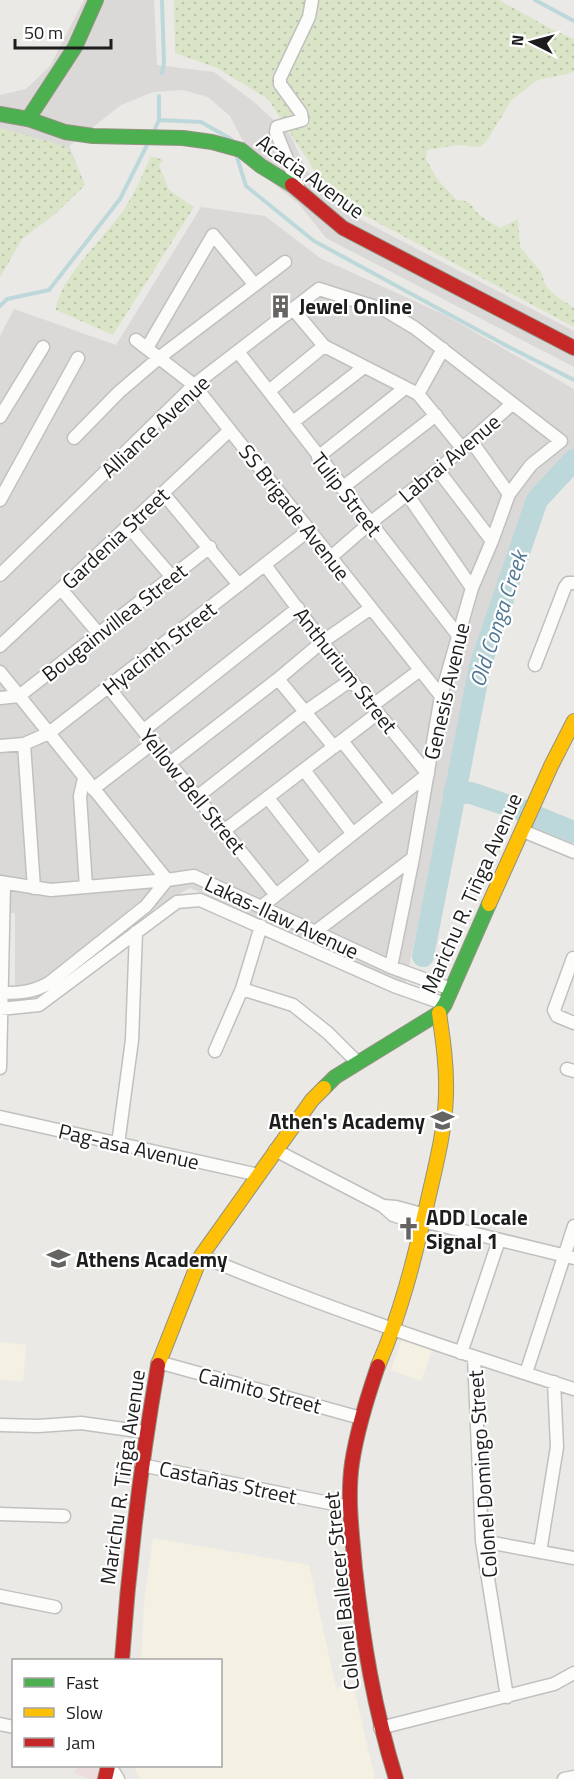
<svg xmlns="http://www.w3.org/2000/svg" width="574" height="1779" font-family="'Titillium Web',sans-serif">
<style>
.residential{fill:#dad9d7}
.commercial{fill:#ecdedd}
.education{fill:#f4f1e2}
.grass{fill:url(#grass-dots)}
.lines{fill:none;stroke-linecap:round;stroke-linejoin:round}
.stream{stroke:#bdd8da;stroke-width:4}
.river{stroke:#bdd8da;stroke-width:22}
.street-casing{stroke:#c1c0be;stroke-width:15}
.fast-casing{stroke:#939280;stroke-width:16}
.slow-casing{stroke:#939280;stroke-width:16}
.jam-casing{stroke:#939280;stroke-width:16}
.street{stroke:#fcfcfb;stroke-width:12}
.fast{stroke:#4caf50;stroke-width:14}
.slow{stroke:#ffc107;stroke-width:14}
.jam{stroke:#c62828;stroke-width:14}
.labels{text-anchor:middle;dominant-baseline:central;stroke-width:4.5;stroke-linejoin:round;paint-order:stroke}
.street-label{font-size:21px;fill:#1d1d1d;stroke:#fff}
.poi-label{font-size:21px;font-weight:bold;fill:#1d1d1d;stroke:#fff;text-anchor:start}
.water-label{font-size:22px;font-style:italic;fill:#4e7893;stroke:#fff}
</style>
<defs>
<pattern id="grass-dots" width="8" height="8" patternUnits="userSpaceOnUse" patternTransform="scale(1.5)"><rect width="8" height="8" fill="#dae5c8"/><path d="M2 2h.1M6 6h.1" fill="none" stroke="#bbc4ab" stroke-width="1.8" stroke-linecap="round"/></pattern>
</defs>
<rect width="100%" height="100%" fill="#ebe9e6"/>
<path class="residential" d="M84,0H154L157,65L214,72L254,102L291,136L307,171L354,216L574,331V367L326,238L299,204L253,167L246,147L230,116L208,97L183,90L153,92L121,105L69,146L85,185L56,213L22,239L0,277V95L26,89L50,66Z
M201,207L265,216L320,258L445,315L574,389V452L528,505L477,658L405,984L190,888L155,908L36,999L15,1000V913H0V336L14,309L116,345Z"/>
<path class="commercial" d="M78,1766H99L97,1779H90L74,1773Z"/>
<path class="education" d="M402,1339L432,1350L421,1381L391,1370Z
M0,1342L26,1345L23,1382L0,1379Z
M153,1538L309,1565L336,1688L353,1684L375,1779H141L136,1771V1766H220V1660H141L144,1603Z"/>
<path class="grass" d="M174,0H499L551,29L574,39V71L567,74L537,80L511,101L486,142L480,147L457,145L427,150L426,159L438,180L457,200C470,201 469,202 476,211C481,218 493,223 500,228L518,219L520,247L541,272L545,284L552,293L574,308V327L356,211L314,170L268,99L217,68L175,53Z
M0,128L68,147L85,185L56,213L22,239L0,277Z
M151,156L163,160L159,165L169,190L194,207L113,335L56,310C58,278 109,234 126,206C136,191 143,173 151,156Z"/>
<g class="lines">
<path class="stream" d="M162,0L164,63L162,73
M535,0L574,21
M159,119V96
M154,131L159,120L201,122L231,139
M236,154L246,186L314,241L509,347L574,380
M0,306L7,299L49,290L120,199L148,143"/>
<path class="river" d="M454,793H471L524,811
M537,817L574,832
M423,956L480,666L537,500L574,460"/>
<defs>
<path id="street" d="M299,189L276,132L277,127L302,120L301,113L280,84V78L309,17L312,0
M293,309L324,346L418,394L462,448
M136,340L194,385L441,696
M147,348L213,235L255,285
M239,353L457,634
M269,391L324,346
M418,394L443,349
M0,417L43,347
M293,422L364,367
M74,438L119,392L160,357L285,262
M472,442L509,494
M318,457L405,388
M438,470L492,541
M342,488L436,415
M163,493L239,585
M407,494L472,588
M0,500L78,358
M128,526L172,577
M331,557L370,523L438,470L512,404
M0,575L194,385L319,289L385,310L415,328L561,441L531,465L509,494L492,541L472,588L441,696L413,858L391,967
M61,589L99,634
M0,646L230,430
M535,665L565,587L568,583H574
M0,672L167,880
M278,679L334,747
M109,688L276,895
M0,698L19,696L210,547
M373,705L420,670
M144,730L298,608
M342,741L391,803
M24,744L34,888
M0,746L24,744L49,733L309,530
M171,762L278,679L322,642L371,608
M304,770L353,834
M84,778L80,796L86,887
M93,789L154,742
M197,797L305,712L351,680
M268,798L318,862
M225,830L378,713
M523,831L574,852
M0,882L51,890L167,880L194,876L391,967L451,989
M261,907L428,774L351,680L265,565
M315,932L413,858
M573,958L554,1010L557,1016L574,1023
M242,989L293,1005L328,1033L358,1063
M2,993C20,993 34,992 49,983L146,906L167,880
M0,1009L39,1005L177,902L200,900L394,986L445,1004
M215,1051L242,989L261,926
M0,1068L4,883
M567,1069L574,1071
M0,1117L259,1175
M118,1144L132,1040L136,932
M275,1150L383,1206L393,1215L423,1225
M383,1206L396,1207L425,1215
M423,1221L574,1258
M201,1256C323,1307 448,1349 574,1389
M461,1353L499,1240
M474,1357L482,1541L507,1697
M158,1362L361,1418
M526,1373L574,1226
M0,1425L38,1426L81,1423L145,1432
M141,1465L349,1507
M0,1514L64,1516
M482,1541L574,1558
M540,1552L557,1447L554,1382
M0,1596L55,1607
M0,1724L14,1727
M380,1728L554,1684L574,1673
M110,1766L118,1779
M564,1779L574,1777"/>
<path id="fast" d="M0,114L28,119L65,132L93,136L183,138L212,142L241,150L261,166L292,185
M28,119L75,47L96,0
M324,1088L335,1077L439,1013L445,1004L489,904"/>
<path id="slow" d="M489,904L551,766L574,721
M158,1365L201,1256L312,1100L324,1088
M378,1366C401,1313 414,1260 427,1204C435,1168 445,1132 446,1095C447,1067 443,1040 439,1013"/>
<path id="jam" d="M292,185L343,228L574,348
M378,1366C367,1398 357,1430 352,1463C347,1498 352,1533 355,1568C363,1642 374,1708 396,1779
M122,1660C129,1561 141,1463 158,1365
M105,1779L108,1766"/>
</defs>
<use href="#street" class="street-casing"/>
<use href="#fast" class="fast-casing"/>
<use href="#slow" class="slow-casing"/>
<use href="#jam" class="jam-casing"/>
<use href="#street" class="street"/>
<use href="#fast" class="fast"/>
<use href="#slow" class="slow"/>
<use href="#jam" class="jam"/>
</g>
<defs>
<symbol id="building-bare" viewBox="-9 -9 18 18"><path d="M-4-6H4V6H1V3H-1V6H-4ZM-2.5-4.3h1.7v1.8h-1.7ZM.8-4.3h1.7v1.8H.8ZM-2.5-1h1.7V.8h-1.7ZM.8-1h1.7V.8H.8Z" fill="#656463" stroke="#fff" stroke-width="2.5" paint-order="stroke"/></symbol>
<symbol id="school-bare" viewBox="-9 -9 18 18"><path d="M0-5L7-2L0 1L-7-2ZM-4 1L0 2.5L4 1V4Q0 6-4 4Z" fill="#656463" stroke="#fff" stroke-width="2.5" paint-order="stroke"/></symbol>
<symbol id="church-bare" viewBox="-9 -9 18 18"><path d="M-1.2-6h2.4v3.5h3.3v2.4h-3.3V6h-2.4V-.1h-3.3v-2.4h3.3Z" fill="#656463" stroke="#fff" stroke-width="2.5" paint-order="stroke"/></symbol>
</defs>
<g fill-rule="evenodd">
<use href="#building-bare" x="264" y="290" width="33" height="33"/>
<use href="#school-bare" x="426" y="1104" width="33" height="33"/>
<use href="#church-bare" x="392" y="1212" width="33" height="33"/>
<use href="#school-bare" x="42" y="1242" width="33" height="33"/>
</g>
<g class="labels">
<g class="street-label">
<text transform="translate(311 176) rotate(36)">Acacia Avenue</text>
<text transform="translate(155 426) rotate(-43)">Alliance Avenue</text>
<text transform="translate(449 458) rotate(-40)">Labrai Avenue</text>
<text transform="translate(347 494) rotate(52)">Tulip Street</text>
<text transform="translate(295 512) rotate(52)">SS Brigade Avenue</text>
<text transform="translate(115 538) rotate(-43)">Gardenia Street</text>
<text transform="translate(114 622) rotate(-38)">Bougainvillea Street</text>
<text transform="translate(159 648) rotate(-38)">Hyacinth Street</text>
<text transform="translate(346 670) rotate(52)">Anthurium Street</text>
<text transform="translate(446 691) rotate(-77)">Genesis Avenue</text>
<text transform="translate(193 791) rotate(51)">Yellow Bell Street</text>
<text transform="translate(471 893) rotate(-66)">Marichu R. Tiñga Avenue</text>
<text transform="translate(282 917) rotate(25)">Lakas-Ilaw Avenue</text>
<text transform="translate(129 1146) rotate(13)">Pag-asa Avenue</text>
<text transform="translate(260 1390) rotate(15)">Caimito Street</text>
<text transform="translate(482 1474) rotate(-94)">Colonel Domingo Street</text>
<text transform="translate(122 1477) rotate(-82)">Marichu R. Tiñga Avenue</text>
<text transform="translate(228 1482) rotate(12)">Castañas Street</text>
<text transform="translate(341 1591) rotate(-96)">Colonel Ballecer Street</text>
</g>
<g class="poi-label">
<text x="299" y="306">Jewel Online</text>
<text x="425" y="1121" text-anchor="end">Athen's Academy</text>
<text x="426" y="1217">ADD Locale<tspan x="426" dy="24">Signal 1</tspan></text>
<text x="76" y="1259">Athens Academy</text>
</g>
<g class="water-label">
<text transform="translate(498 619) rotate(-72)">Old Conga Creek</text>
</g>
</g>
<rect x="12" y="1659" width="210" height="108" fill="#ffffff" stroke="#a5a5a5" stroke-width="1.5"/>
<rect x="24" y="1678" width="30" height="9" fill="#4caf50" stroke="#a5a5a5" stroke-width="1.5"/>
<text x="66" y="1689" font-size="18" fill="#1d1d1d">Fast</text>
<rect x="24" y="1708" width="30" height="9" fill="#ffc107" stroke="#a5a5a5" stroke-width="1.5"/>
<text x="66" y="1719" font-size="18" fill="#1d1d1d">Slow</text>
<rect x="24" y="1738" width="30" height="9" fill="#c62828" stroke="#a5a5a5" stroke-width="1.5"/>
<text x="66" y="1749" font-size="18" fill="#1d1d1d">Jam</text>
<g transform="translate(532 42) rotate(276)" stroke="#ffffff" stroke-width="4.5" paint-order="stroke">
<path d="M0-4.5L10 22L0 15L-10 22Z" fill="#1d1d1d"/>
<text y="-9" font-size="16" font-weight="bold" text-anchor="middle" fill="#1d1d1d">N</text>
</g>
<path d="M15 39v9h96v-9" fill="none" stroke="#1d1d1d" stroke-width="3"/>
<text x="24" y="39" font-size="18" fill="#1d1d1d" stroke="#ffffff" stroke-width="4.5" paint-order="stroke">50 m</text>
</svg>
